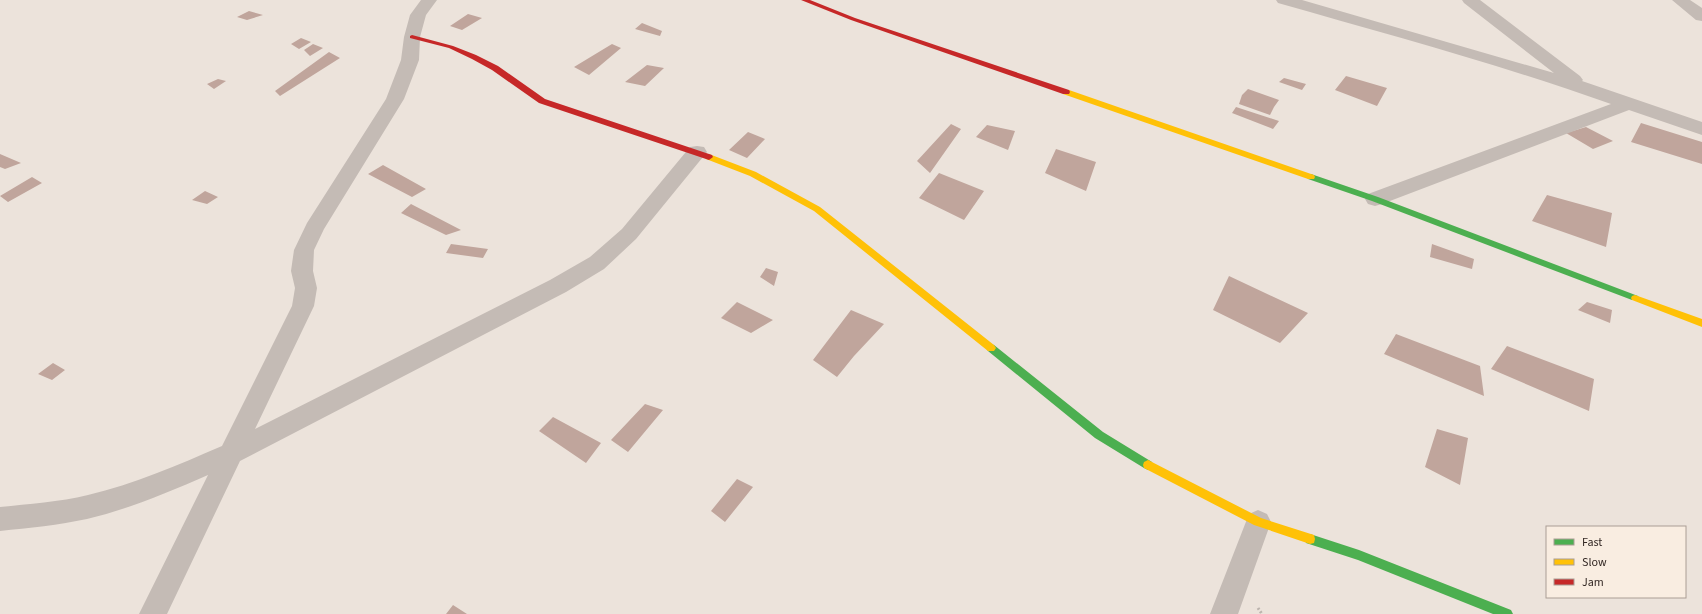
<svg xmlns="http://www.w3.org/2000/svg" width="1702" height="614" font-family="'Source Sans 3',sans-serif">
<style>
.building{fill:#c0a59c}
.lines{fill:none;stroke-linecap:round;stroke-linejoin:round}
.path{stroke:#bcb4ae;stroke-width:3;stroke-dasharray:2 2;stroke-linecap:butt}
.street{fill:#c4bbb5;fill-rule:evenodd}
.fast{fill:#4caf50;fill-rule:evenodd}
.slow{fill:#ffc107;fill-rule:evenodd}
.jam{fill:#c62828;fill-rule:evenodd}
</style>
<rect width="100%" height="100%" fill="#ece3db"/>
<path class="building" d="M249,11L263,15L247,20L237,17Z
M468,14L482,18L462,30L450,26Z
M642,23L662,31L660,36L635,29Z
M301,38L311,42L299,49L291,44Z
M313,44L323,48L310,56L304,50Z
M612,44L621,48L589,75L574,67Z
M329,52L340,58L280,96L275,91Z
M647,65L664,68L645,86L625,82Z
M1346,76L1387,88L1377,106L1335,90Z
M1284,78L1306,84L1302,90L1279,82Z
M218,79L226,81L214,89L207,84Z
M1248,89L1279,100L1274,107L1270,115L1239,104L1242,95Z
M1236,107L1279,121L1273,129L1232,113Z
M1641,123L1702,142V164L1631,142Z
M951,124L961,129L930,173L917,161Z
M987,125L1015,131L1008,150L976,137Z
M1586,127L1613,141L1593,149L1566,133Z
M748,132L765,139L747,158L729,150Z
M1056,149L1096,162L1086,191L1045,173Z
M0,154L21,163L5,169L0,167Z
M383,165L426,189L412,197L368,174Z
M939,173L984,191L964,220L919,198Z
M32,177L42,183L8,202L0,196Z
M205,191L218,197L207,204L192,200Z
M1547,195L1612,213L1606,247L1532,221Z
M411,204L461,230L446,235L401,213Z
M451,244L488,249L483,258L446,253Z
M1432,244L1474,259L1472,269L1430,257Z
M766,268L778,272L774,286L760,277Z
M1229,276L1308,313L1280,343L1213,310Z
M737,302L773,320L751,333L721,318Z
M1587,302L1612,310L1610,323L1578,310Z
M851,310L884,324L854,356L837,377L813,360Z
M1396,334L1480,366L1484,396L1384,354Z
M1507,346L1594,379L1589,411L1491,369Z
M53,363L65,370L52,380L38,374Z
M645,404L663,410L628,452L611,440Z
M553,417L601,443L586,463L539,431Z
M1437,429L1468,438L1460,485L1425,467Z
M737,479L753,487L725,522L711,511Z
M453,605L467,614H446Z"/>
<g class="lines">
<path class="path" d="M1258,608L1262,614"/>
<path class="street" d="M421,0H437L426,15L420,37L419,60L404,99L324,229L314,250L313,271L317,288L314,306L255,429L550,280L590,257L622,229L690,147L697,146L704,147L707,152L636,239L604,269L566,292L240,461L167,614H139L208,475C169,492 129,509 87,519C59,525 29,528 0,531V507C29,504 59,502 88,495C134,484 178,465 222,446L292,306L295,288L291,271L294,250L307,223L386,99L401,60L404,37L410,15Z
M1276,0H1302L1554,73L1464,3L1462,0H1480L1580,76L1583,80L1582,81L1702,122V135L1629,110L1382,204L1375,206L1368,204L1365,199L1368,194L1611,104C1502,65 1390,35 1278,3Z
M1672,0H1690L1702,8V21L1696,20Z
M1258,510L1267,514L1271,522L1238,614H1210L1249,514Z"/>
<path class="fast" d="M1311,174L1378,197L1638,296L1639,298L1638,300H1632L1372,201L1308,179L1307,177L1308,175Z
M991,344L994,345L1103,432L1152,462L1153,465L1152,468L1148,470L1144,468L1095,438L988,351L986,348L988,345Z
M1310,534L1359,550L1511,610L1513,614H1493L1358,560L1306,543L1305,539L1306,535Z"/>
<path class="slow" d="M1063,90H1069L1314,175L1315,177L1314,179H1308L1063,94Z
M709,154L756,172L820,207L994,345L996,348L994,351H988L814,211L750,176L706,159L705,157Z
M1635,295L1702,319V327L1632,300L1631,298L1632,296Z
M1148,460L1261,518L1314,535L1315,539L1314,543L1310,544L1254,525L1144,468L1143,465L1144,462Z"/>
<path class="jam" d="M801,0H810L855,18L1069,90L1070,92L1069,94H1063L851,20Z
M412,35L453,46L476,55L498,66L545,99L712,155L713,157L709,160L706,159L539,103L492,70L472,59L449,48L410,38V36Z"/>
</g>
<rect x="1546" y="526" width="140" height="72" fill="#f9ede1" stroke="#aa9e95"/>
<rect x="1554" y="539" width="20" height="6" fill="#4caf50" stroke="#aa9e95"/>
<text x="1582" y="546" font-size="12" fill="#332824">Fast</text>
<rect x="1554" y="559" width="20" height="6" fill="#ffc107" stroke="#aa9e95"/>
<text x="1582" y="566" font-size="12" fill="#332824">Slow</text>
<rect x="1554" y="579" width="20" height="6" fill="#c62828" stroke="#aa9e95"/>
<text x="1582" y="586" font-size="12" fill="#332824">Jam</text>
</svg>
